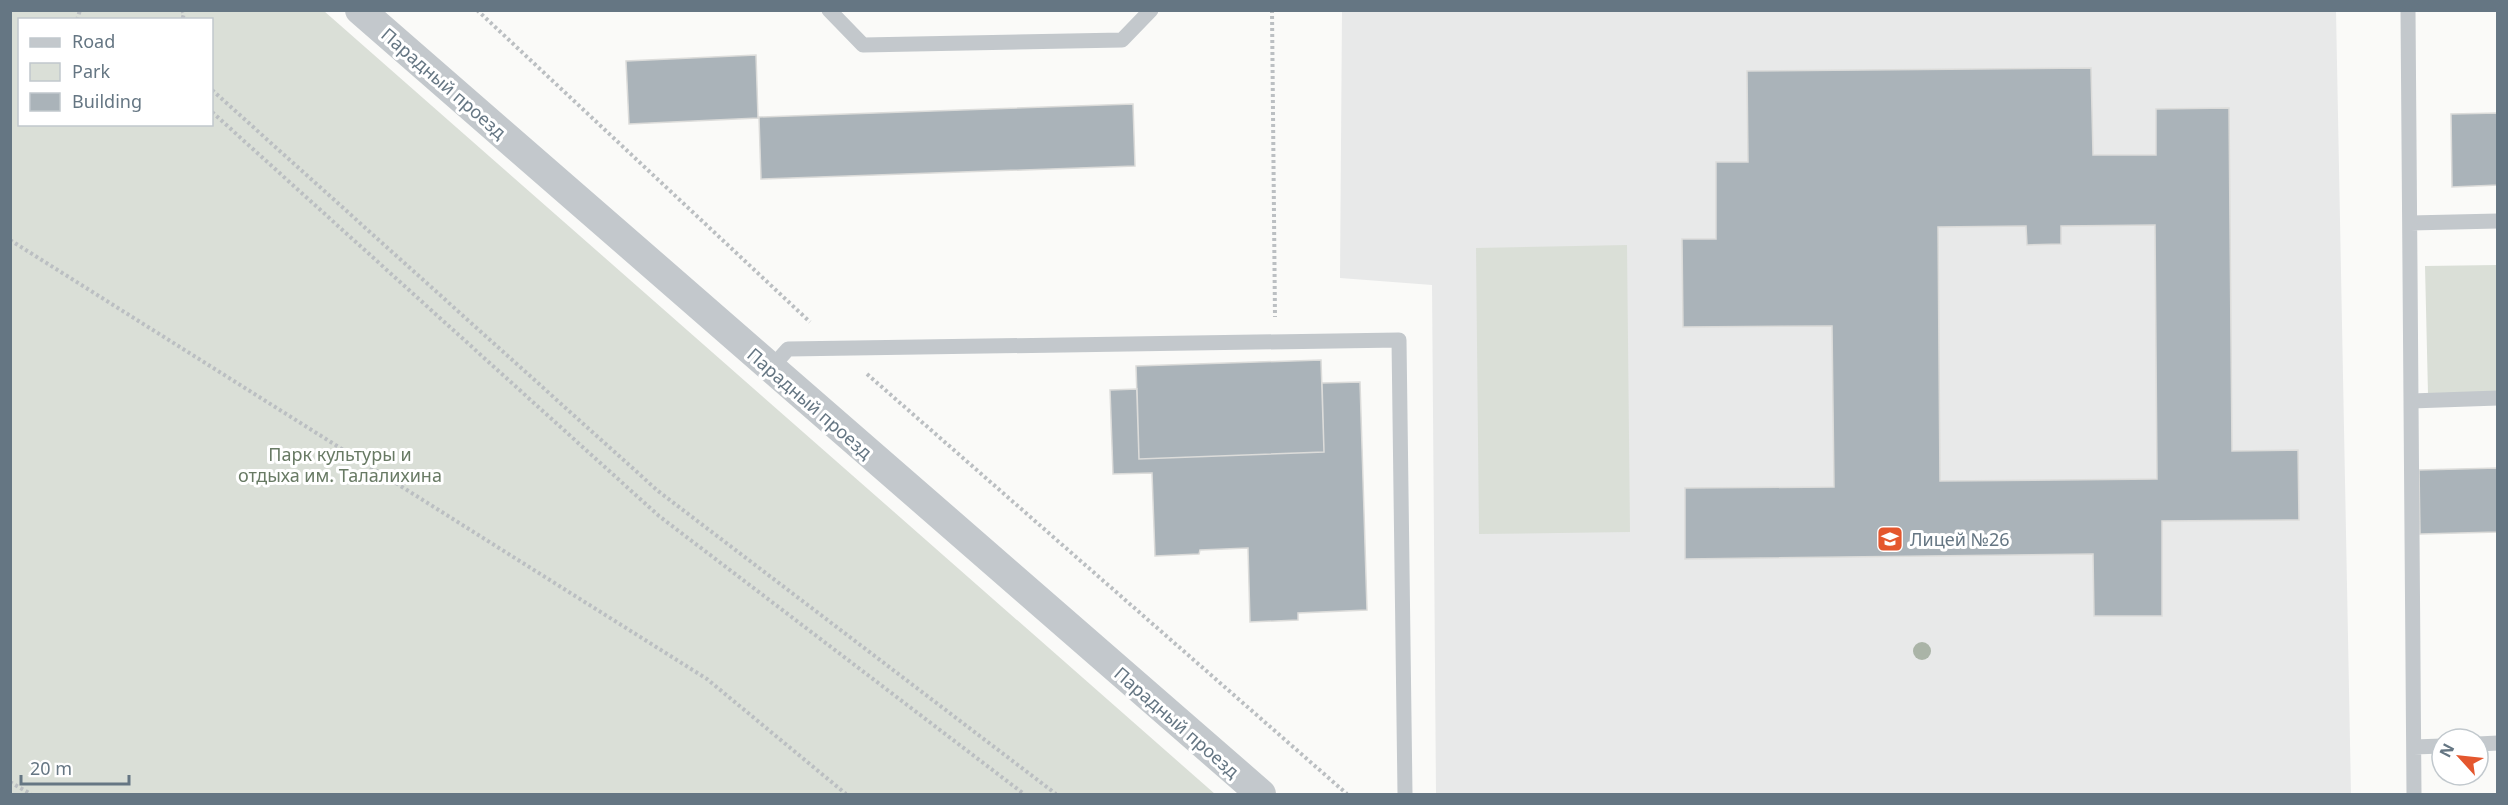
<svg xmlns="http://www.w3.org/2000/svg" width="2508" height="805" font-family="'Noto Sans',sans-serif">
<style>
.built{fill:#e8e9e9}
.green{fill:#dadfd7;fill-rule:evenodd}
.building{fill:#aab3b9;stroke:#dcdcda;stroke-width:1.5;fill-rule:evenodd}
.lines{fill:none;stroke-linecap:round;stroke-linejoin:round}
.path{stroke:#bbbfc2;stroke-width:4;stroke-dasharray:3 3;stroke-linecap:butt}
.service{stroke:#c3c8cc;stroke-width:15}
.minor{stroke:#c3c8cc;stroke-width:30}
.tree{fill:#aab4a7}
.labels{text-anchor:middle;dominant-baseline:central;stroke-width:6;stroke-linejoin:round;paint-order:stroke}
.street-label{font-size:18px;fill:#657683;stroke:#fff}
.park-label{font-size:18px;fill:#687a64;stroke:#fff}
.poi-label{font-size:18px;fill:#657683;stroke:#fff;text-anchor:start}
</style>
<rect width="100%" height="100%" fill="#fafaf8"/>
<path class="built" d="M1415,10L2336,11L2351,794H1436L1432,285L1340,278L1342,12Z"/>
<path class="green" d="M10,11H324L1215,794H11ZM20,20H212V124H20Z
M1627,245L1630,532L1479,534L1476,248Z
M2497,265V392L2428,394L2425,266Z"/>
<path class="building" d="M756,55L758,118L629,124L626,61Z
M2091,68L2093,155H2156V109L2229,108L2232,451L2298,450L2299,520L2162,521V616H2094L2093,554L1685,559V488L1834,487L1832,326L1683,327L1682,239H1716V162H1748L1747,71ZM2155,225L2157,479L1940,481L1938,227L2026,226L2027,245L2061,244V226Z
M1133,104L1135,166L761,179L759,117Z
M2498,113V185L2452,187L2451,114Z
M1321,360L1324,452L1139,459L1136,366Z
M1360,382L1367,610L1298,613V620L1250,622L1248,548L1200,550L1199,554L1155,556L1152,473L1113,474L1110,390L1137,389L1139,459L1324,452L1322,383Z
M2498,468V532L2420,534L2419,470Z"/>
<g class="lines">
<path class="path" d="M182,10L184,14L182,20
M477,10L810,322
M1272,10L1275,317
M77,20L80,10
M212,90L658,491L1056,794
M212,112L659,516L1024,794
M10,240L707,679L846,794
M867,374L1347,794
M10,782L31,794"/>
<path class="service" d="M829,10L863,45L1122,40L1151,10
M2408,10L2414,794
M2410,223L2498,221
M771,368L788,349L1399,340L1405,794
M2411,401L2498,398
M2478,744L2498,743
M2414,747L2442,746"/>
<path class="minor" d="M360,10L1261,794"/>
</g>
<circle class="tree" cx="1922" cy="651" r="9"/>
<defs>
<symbol id="school-square" viewBox="-11 -11 22 22"><rect x="-9" y="-9" width="18" height="18" rx="4" fill="#e4572e" stroke="#fff"/><path d="M0-5L7-2L0 1L-7-2ZM-4 1L0 2.5L4 1V4Q0 6-4 4Z" fill="#fff"/></symbol>
</defs>
<g fill-rule="evenodd">
<use href="#school-square" x="1875" y="524" width="30" height="30"/>
</g>
<g class="labels">
<g class="street-label">
<text transform="translate(444 83) rotate(41)">Парадный проезд</text>
<text transform="translate(810 403) rotate(41)">Парадный проезд</text>
<text transform="translate(1177 722) rotate(41)">Парадный проезд</text>
</g>
<g class="park-label">
<text x="340" y="454">Парк культуры и<tspan x="340" dy="21">отдыха им. Талалихина</tspan></text>
</g>
<g class="poi-label">
<text x="1910" y="539">Лицей №26</text>
</g>
</g>
<rect width="2508" height="805" fill="none" stroke="#657683" stroke-width="24"/>
<rect x="18" y="18" width="195" height="108" fill="#ffffff" stroke="#c1c8cd" stroke-width="1.5"/>
<rect x="30" y="38" width="30" height="9" fill="#c3c8cc" stroke="#c1c8cd" stroke-width="1.5"/>
<text x="72" y="48" font-size="18" fill="#657683">Road</text>
<rect x="30" y="63" width="30" height="18" fill="#dadfd7" stroke="#c1c8cd" stroke-width="1.5"/>
<text x="72" y="78" font-size="18" fill="#657683">Park</text>
<rect x="30" y="93" width="30" height="18" fill="#aab3b9" stroke="#c1c8cd" stroke-width="1.5"/>
<text x="72" y="108" font-size="18" fill="#657683">Building</text>
<g transform="translate(2460 757) rotate(297)"><circle r="28" fill="#ffffff" stroke="#c1c8cd" stroke-width="1.5"/>
<path d="M0-4.5L10 22L0 15L-10 22Z" fill="#e4572e"/>
<text y="-9" font-size="16" font-weight="bold" text-anchor="middle" fill="#657683">N</text>
</g>
<path d="M21 775v9h108v-9" fill="none" stroke="#657683" stroke-width="3"/>
<text x="30" y="775" font-size="18" fill="#657683" stroke="#ffffff" stroke-width="4.5" paint-order="stroke">20 m</text>
</svg>
